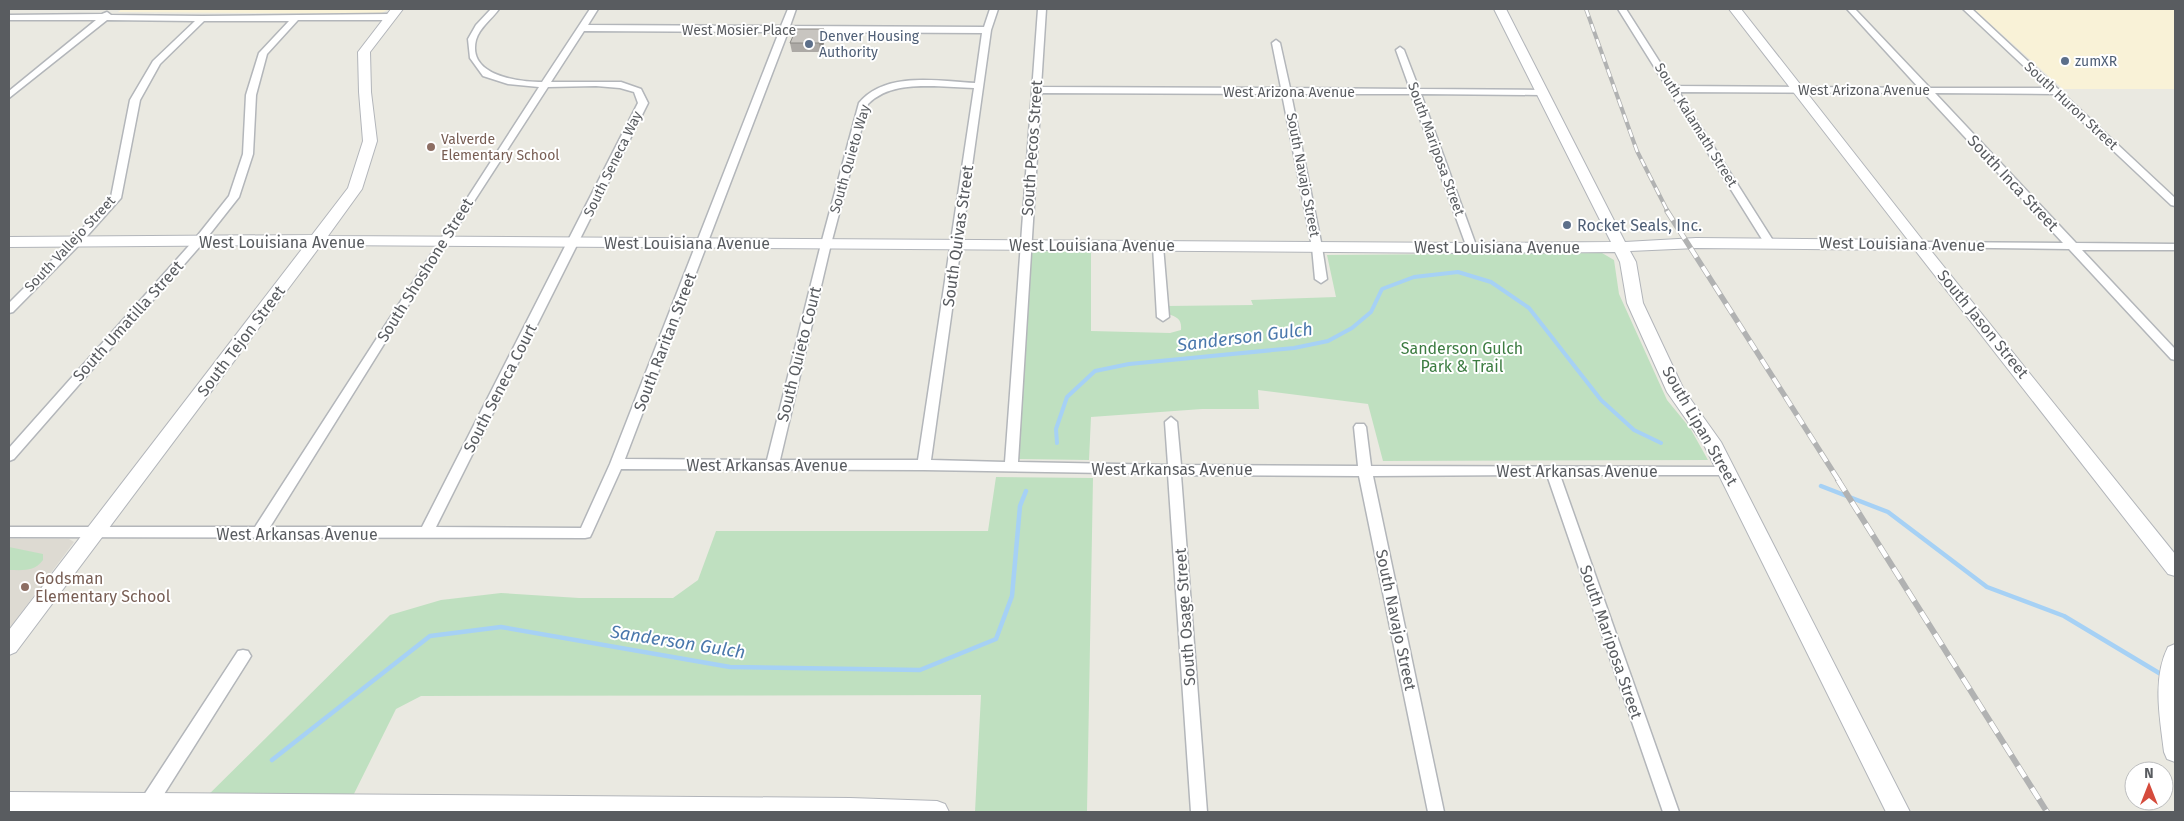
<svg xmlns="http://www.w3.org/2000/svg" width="2184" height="821" font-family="'Fira Sans',sans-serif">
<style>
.commercial{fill:#f9f2d7}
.education{fill:#dddad2}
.green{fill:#bfe0c0}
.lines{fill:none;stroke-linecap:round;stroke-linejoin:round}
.stream-far1{stroke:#a6d1f5;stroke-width:4}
.stream{stroke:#a6d1f5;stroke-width:4.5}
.street-casing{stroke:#b3b6ba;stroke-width:3}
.secondary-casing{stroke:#b2b5ba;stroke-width:2}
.street{fill:#fff;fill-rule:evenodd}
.secondary{fill:#fff;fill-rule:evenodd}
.rail-far2-casing{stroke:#b1b2b2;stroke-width:4}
.rail-far1-casing{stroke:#b1b2b2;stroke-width:5.5}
.rail-casing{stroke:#b1b2b2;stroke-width:6}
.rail-far2{stroke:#fff;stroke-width:2.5;stroke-dasharray:8;stroke-linecap:butt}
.rail-far1{stroke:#fff;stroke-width:4;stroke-dasharray:11;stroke-linecap:butt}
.rail{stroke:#fff;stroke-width:4.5;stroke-dasharray:13;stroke-linecap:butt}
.wall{fill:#aca9a5}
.shaded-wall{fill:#8c8a86}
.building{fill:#c8c5c0;stroke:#8c8a86}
.service-dot{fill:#5c6f8a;stroke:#fff;stroke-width:2}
.education-dot{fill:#8d6e63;stroke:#fff;stroke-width:2}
.labels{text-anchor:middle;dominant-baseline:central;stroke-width:4;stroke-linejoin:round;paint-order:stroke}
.far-street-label{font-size:14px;fill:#595c60;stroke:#fff}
.far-service-label{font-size:14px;fill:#4e5e75;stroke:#fff;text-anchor:start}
.far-education-label{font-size:14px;fill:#785e54;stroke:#fff;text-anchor:start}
.street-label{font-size:16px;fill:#595c60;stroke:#fff}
.service-label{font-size:16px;fill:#4e5e75;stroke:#fff;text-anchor:start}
.park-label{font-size:16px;fill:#3c7c41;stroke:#fff}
.education-label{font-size:16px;fill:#785e54;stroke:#fff;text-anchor:start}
.water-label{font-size:18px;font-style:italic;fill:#4a78ac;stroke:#fff}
</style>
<rect width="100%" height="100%" fill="#eae9e1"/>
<path class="commercial" d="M122,9H389L380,14L118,12Z
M1974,9H2175V89H2063Z"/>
<path class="education" d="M9,539H69L74,542L9,629Z"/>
<path class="green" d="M1030,251L1091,252V331L1170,333L1181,330C1182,319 1177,317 1168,314L1167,306L1253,305L1251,300L1336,297L1327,255L1602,253L1614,260L1619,294L1667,400L1690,428L1708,460L1383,461L1368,404L1258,390L1259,409H1202L1091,417L1089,460L1019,459Z
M996,477L1093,478L1087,812H975L981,695L421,696L396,709L345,812H191L390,615L441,600L501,593L579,598H673L698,580L716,531H988Z
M9,547L43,554V560C34,572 23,570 9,570Z"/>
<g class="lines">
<path class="stream-far1" d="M1057,443L1056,429L1067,397L1095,371L1129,364L1294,348L1328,341L1352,328L1371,312L1382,289L1414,277L1458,272L1491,282L1529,308L1601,400L1634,430L1661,443"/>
<path class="stream" d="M1821,486L1888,512L1987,587L2064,616L2164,676
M272,760L430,636L501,627L730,667L920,670L996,639L1012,596L1020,506L1026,491"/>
<defs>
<path id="street" d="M491,9H499C492,19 479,28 476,40C467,76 519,82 542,82L590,9H598L588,25L781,26L788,9H796L790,26L984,27L990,9H998L991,30L931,460L1005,462L1038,9H1046L1041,87L1281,88L1272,43L1276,40L1280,43L1290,88L1410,89L1396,50L1400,47L1404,50L1419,89L1544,90L1546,92L1541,95L1421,94L1477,248L1472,251L1467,248L1411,94H1291L1322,247L1327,279L1321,283L1315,279L1312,247L1282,94L1041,93L1018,462L1168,465L1165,422L1171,417L1177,422L1181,465L1358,466L1354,427L1356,424H1364L1366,427L1371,466L1732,467L1734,470L1732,473L1727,475H1560L1679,812H1663L1547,475L1373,476L1444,812H1428L1359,476L1181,475L1207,812H1191L1168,474L924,470L621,469L592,533L590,537L585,538L9,537V527H255L539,87L508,84L483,76L470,58L468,39L476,25ZM584,31L779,32L610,464L581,528L436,527L648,103L641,89L621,82H551ZM788,32L982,33L975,83C939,81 885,71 859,103L821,244L767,460L625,459ZM596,86L620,88L634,92L638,103L422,527H270L447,243L548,87ZM934,86L974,88L918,460H780L831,244L868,104C886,86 911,86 934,86Z
M1618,9H1626L1675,86L1919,88L1847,9H1855L1930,88H2047L1963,9H1972L2175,198V206L2171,205L2053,94L1935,93L2076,243L2175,244V250H2082L2175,349V360L2171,359L2069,249L1915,247L1914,245L1919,242L2063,243L1924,93L1679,92L1774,242L1773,244H1765Z
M107,12L111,15L202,16L389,14L393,17L389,20H298L267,54L256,95L253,154L239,197L202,244L14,459L9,461V448L194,240L229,196L243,154L246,95L259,53L289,21H204L160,64L140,100L121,198L80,244L13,312L9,313V303L72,240L111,197L130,100L153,61L195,21L107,20L9,98V91L96,20H9V15L102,14Z
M1158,243L1163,246L1169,317L1163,321L1157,317L1153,246Z
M243,650L248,651L251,656L248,661L154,810L148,812L142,810L140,804L142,798L238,651Z"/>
<path id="secondary" d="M391,9H403L370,52L371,92L377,141L362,189L328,236L1472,243L1611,242L1494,9H1506L1625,242L1696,238L1908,240L1729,9H1741L1924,242L2175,554V576L2168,574L1915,250L1696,248L1630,251L1636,262L1643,303L1684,390L1721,442L1910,812H1886L1704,445L1667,392L1627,303L1620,262L1615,252L1472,253L321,245L16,652L9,655V630L305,245L9,247V237L312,235L348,188L363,141L359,92L358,52Z
M2175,644V762L2167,759L2164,752C2160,718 2152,679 2168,647Z
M9,792L850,798L937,801L945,804L949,812H9Z"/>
</defs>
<use href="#street" class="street-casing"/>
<use href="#secondary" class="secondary-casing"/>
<use href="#street" class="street"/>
<use href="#secondary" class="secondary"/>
<defs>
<path id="rail-far2" d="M1586,9L1637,151L1668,212"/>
<path id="rail-far1" d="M1667,211L1839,481"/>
<path id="rail" d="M1838,480L2047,812"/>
</defs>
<use href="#rail-far2" class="rail-far2-casing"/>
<use href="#rail-far1" class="rail-far1-casing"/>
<use href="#rail" class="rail-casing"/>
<use href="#rail-far2" class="rail-far2"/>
<use href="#rail-far1" class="rail-far1"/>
<use href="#rail" class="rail"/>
</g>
<path class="wall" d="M824,29L826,37L821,52H792L790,43Z"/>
<path class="shaded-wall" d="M824,29L826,37L821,52L819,43Z"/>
<path class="building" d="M796,29H824L819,43H790Z"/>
<g class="service-dot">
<circle cx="809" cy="44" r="5"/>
<circle cx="2065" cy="61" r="5"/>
<circle cx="1567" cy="225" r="5"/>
</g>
<g class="education-dot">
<circle cx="431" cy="147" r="5"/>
<circle cx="25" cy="587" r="5"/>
</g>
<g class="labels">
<g class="far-street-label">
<text x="739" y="30">West Mosier Place</text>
<text x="1864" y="90">West Arizona Avenue</text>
<text x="1289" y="92">West Arizona Avenue</text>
<text transform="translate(2071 106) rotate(43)">South Huron Street</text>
<text transform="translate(1696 125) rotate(58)">South Kalamath Street</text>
<text transform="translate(1436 149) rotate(70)">South Mariposa Street</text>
<text transform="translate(850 159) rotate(-74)">South Quieto Way</text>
<text transform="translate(613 164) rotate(-64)">South Seneca Way</text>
<text transform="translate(1303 175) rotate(79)">South Navajo Street</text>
<text transform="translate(70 244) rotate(-47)">South Vallejo Street</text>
</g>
<g class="far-service-label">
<text x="819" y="36">Denver Housing<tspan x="819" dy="16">Authority</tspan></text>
<text x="2075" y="61">zumXR</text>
</g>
<g class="far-education-label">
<text x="441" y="139">Valverde<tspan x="441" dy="16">Elementary School</tspan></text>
</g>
<g class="street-label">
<text transform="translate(1032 148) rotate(-86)">South Pecos Street</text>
<text transform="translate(2013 183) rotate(47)">South Inca Street</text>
<text transform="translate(958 236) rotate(-82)">South Quivas Street</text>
<text x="282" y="242">West Louisiana Avenue</text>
<text x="687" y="243">West Louisiana Avenue</text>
<text transform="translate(1902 244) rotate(1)">West Louisiana Avenue</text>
<text x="1092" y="245">West Louisiana Avenue</text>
<text x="1497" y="247">West Louisiana Avenue</text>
<text transform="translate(425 270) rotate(-58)">South Shoshone Street</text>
<text transform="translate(128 321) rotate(-48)">South Umatilla Street</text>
<text transform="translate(1983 324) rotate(51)">South Jason Street</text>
<text transform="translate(241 341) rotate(-53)">South Tejon Street</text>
<text transform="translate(665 342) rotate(-69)">South Raritan Street</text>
<text transform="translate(799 354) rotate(-76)">South Quieto Court</text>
<text transform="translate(500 388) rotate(-63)">South Seneca Court</text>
<text transform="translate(1700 426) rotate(60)">South Lipan Street</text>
<text x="767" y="465">West Arkansas Avenue</text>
<text x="1172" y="469">West Arkansas Avenue</text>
<text x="1577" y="471">West Arkansas Avenue</text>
<text x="297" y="534">West Arkansas Avenue</text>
<text transform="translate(1185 617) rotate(-94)">South Osage Street</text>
<text transform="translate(1396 620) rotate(78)">South Navajo Street</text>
<text transform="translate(1611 642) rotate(71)">South Mariposa Street</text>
</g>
<g class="service-label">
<text x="1577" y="225">Rocket Seals, Inc.</text>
</g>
<g class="park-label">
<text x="1462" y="348">Sanderson Gulch<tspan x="1462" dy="18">Park &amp; Trail</tspan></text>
</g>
<g class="education-label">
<text x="35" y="578">Godsman<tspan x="35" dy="18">Elementary School</tspan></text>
</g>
<g class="water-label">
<text transform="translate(1245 337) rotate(-7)">Sanderson Gulch</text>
<text transform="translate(678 642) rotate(9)">Sanderson Gulch</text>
</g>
</g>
<rect width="2184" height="821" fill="none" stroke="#595c60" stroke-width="20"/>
<g transform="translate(2149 786)"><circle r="24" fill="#ffffff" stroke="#bdbebf"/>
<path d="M0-4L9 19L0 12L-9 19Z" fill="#d54b3c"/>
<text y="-8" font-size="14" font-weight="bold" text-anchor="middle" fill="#595c60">N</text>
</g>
</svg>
